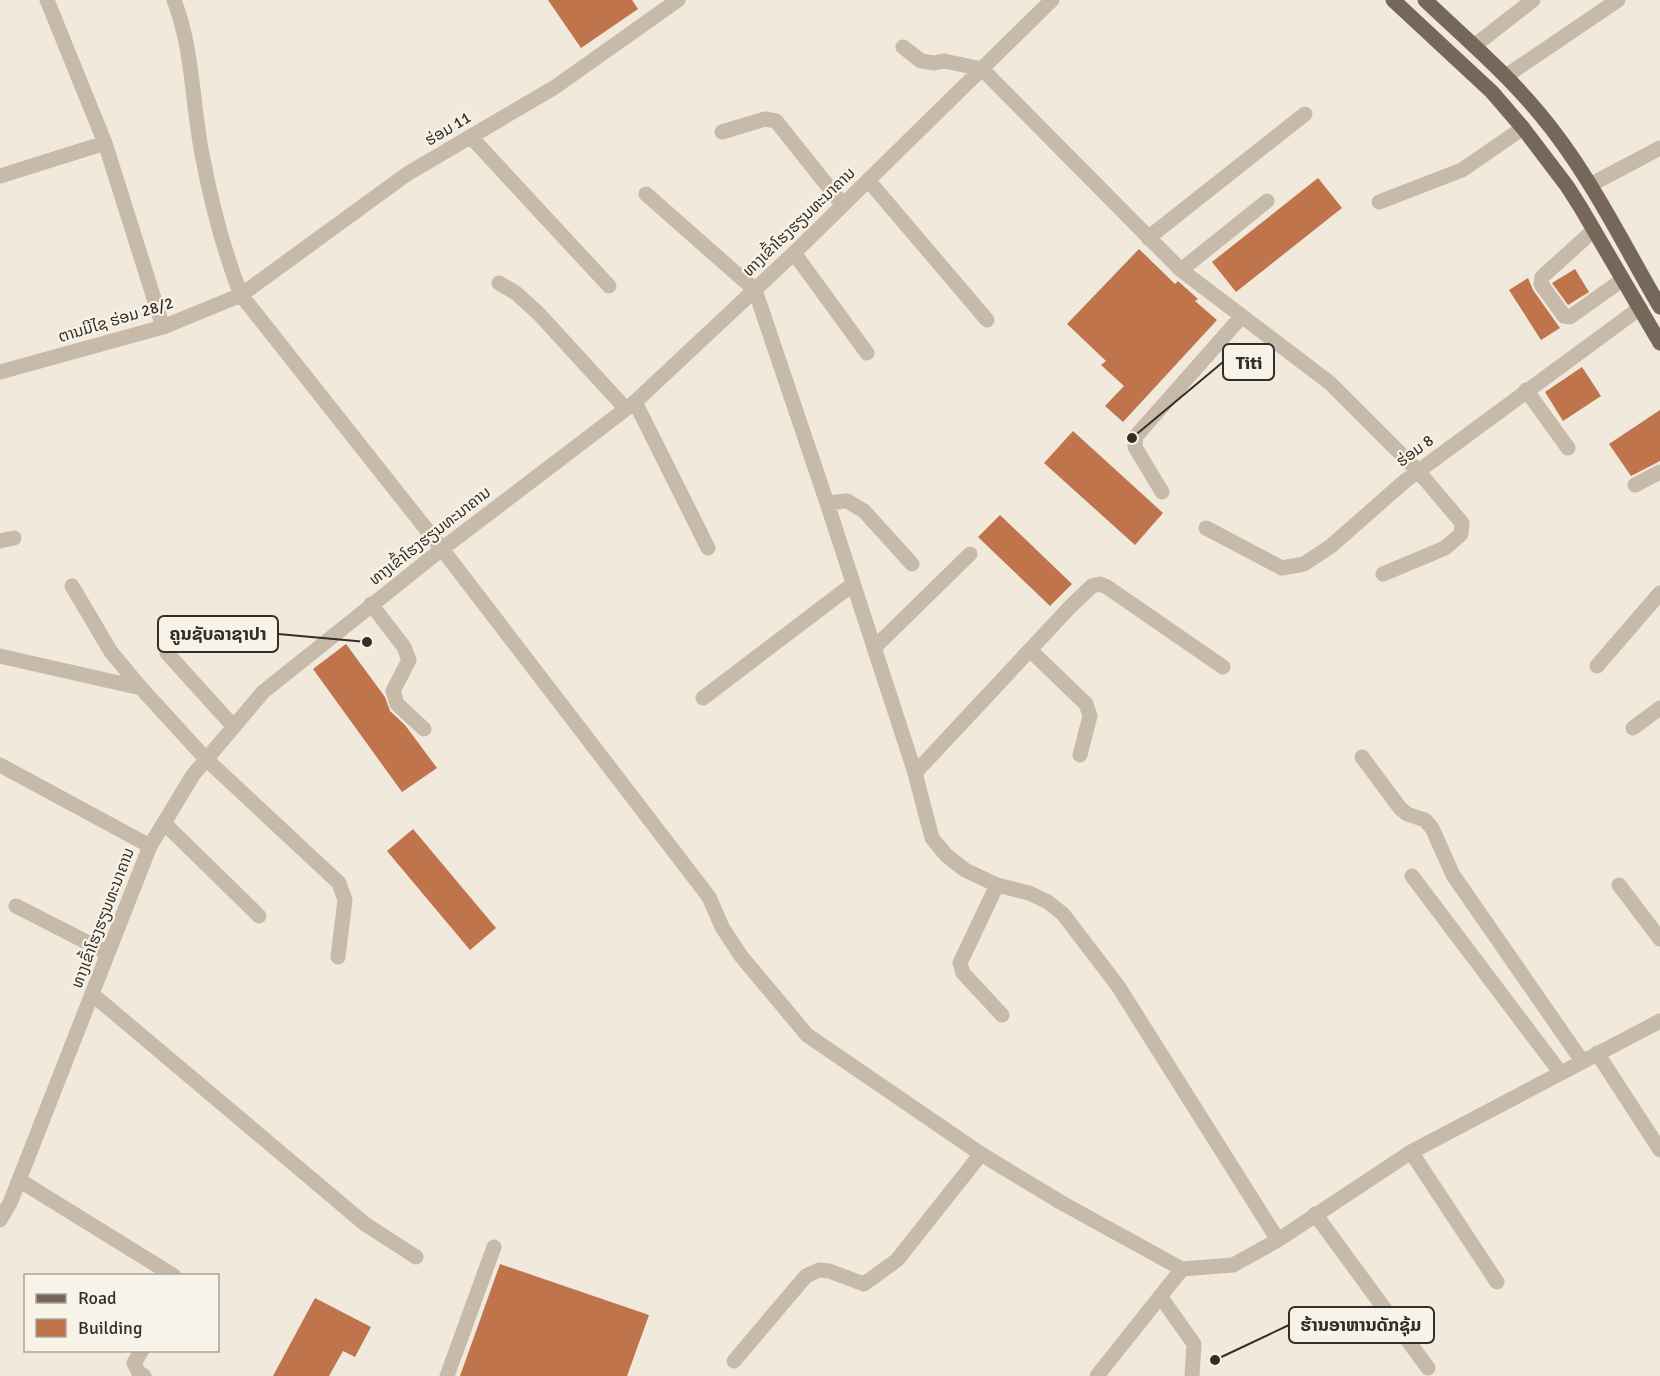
<svg xmlns="http://www.w3.org/2000/svg" width="1660" height="1376" font-family="Signika,'Noto Sans Lao',sans-serif">
<style>
.building{fill:#bf744c}
.lines{fill:none;stroke-linecap:round;stroke-linejoin:round}
.minor{stroke:#c8baa9;stroke-width:15}
.major{stroke:#76675a;stroke-width:15}
.labels{text-anchor:middle;dominant-baseline:central;stroke-width:4.5;stroke-linejoin:round;paint-order:stroke}
.street-label{font-size:16px;fill:#352e28;stroke:#f8f3e8}
.leader{fill:none;stroke:#352e28;stroke-width:2}
.callout-dot{fill:#352e28;stroke:#f8f3e8;stroke-width:2}
.callout{fill:#f8f3e8;stroke:#352e28;stroke-width:2}
.callout-label{font-size:18px;text-anchor:middle;font-weight:bold;fill:#352e28}
</style>
<rect width="100%" height="100%" fill="#f0e9dc"/>
<path class="building" d="M548,0H632L638,9L581,48Z
M1318,178L1342,208L1236,292L1212,262Z
M1139,249L1175,284L1178,281L1198,299L1195,301L1217,320L1123,422L1105,406L1124,386L1101,365L1106,361L1067,324Z
M1575,269L1589,292L1568,305L1552,283Z
M1528,278L1533,290L1560,328L1541,340L1509,290Z
M1582,367L1601,396L1563,421L1545,392Z
M1660,410V461L1631,476L1609,444Z
M1073,431L1163,513L1135,545L1044,463Z
M1000,515L1072,584L1050,606L978,537Z
M346,644L385,697L390,711L405,725L437,768L402,792L313,669Z
M413,829L496,928L470,950L387,851Z
M500,1264L649,1315L627,1376H460Z
M315,1298L371,1327L355,1357L343,1351L329,1376H273Z"/>
<g class="lines">
<path class="minor" d="M47,0L105,143L163,327
M174,0C193,49 192,103 202,154C211,202 223,249 241,295L442,549L709,897L722,927L741,956L807,1035L981,1154L1062,1203L1182,1269
M1474,46L1533,0
M903,47L921,61L934,63L944,61L982,69L1181,270L1330,383L1418,471L1462,523L1461,534L1445,548L1383,574
M1506,76L1618,0
M722,132L765,119L776,121L843,205
M471,137L609,286
M0,176L105,143
M868,180L987,320
M1590,185L1660,148
M646,194L755,290L827,503L915,773L932,838L946,855L965,870L997,885L1029,893L1048,902L1063,914L1118,986L1278,1240
M1379,202L1462,170L1523,128
M1594,230L1542,277L1541,284L1564,316L1570,317L1622,280
M1148,238L1305,114
M794,253L867,353
M1181,270L1267,201
M499,283L516,293L539,314L626,409
M0,372L163,327L241,295L407,174L555,87L678,0
M1526,390L1568,448
M635,402L708,548
M1635,485L1660,472
M1162,492L1135,447L1136,436L1242,316
M827,503L847,501L864,511L912,564
M1206,528L1282,568L1304,564L1331,546L1405,481L1640,308
M0,541L14,538
M72,586L111,652L141,688L206,759L339,883L345,900L338,957
M371,604L404,647L409,660L393,691L397,704L424,729
M874,648L970,554
M1030,650L1086,704L1090,716L1080,755
M167,653L234,727
M0,656L141,688
M1597,666L1660,593
M703,698L853,584
M1633,728L1660,708
M1362,757L1400,808L1407,814L1425,820L1432,828L1453,875L1582,1061
M0,765L150,846
M915,773L1070,607L1092,586L1100,584L1107,587L1223,667
M164,823L259,916
M1412,876L1560,1072
M997,885L960,963L963,973L1002,1015
M1619,885L1660,939
M16,906L108,953
M92,994L365,1224L416,1257
M1597,1053L1660,1150
M1411,1152L1497,1282
M19,1180L174,1276
M1315,1214L1428,1368
M0,1220L10,1203L150,846L193,775L263,692L442,549L635,402L794,253L1052,0
M1160,1296L1194,1344L1192,1376
M142,1350L134,1363L139,1373L144,1376
M734,1361L806,1276L819,1270L829,1271L864,1284L897,1260L981,1154
M447,1376L494,1247
M1097,1376L1182,1269L1233,1265L1278,1240L1411,1152L1660,1021"/>
<path class="major" d="M1393,0L1492,92L1523,128L1567,186L1581,208L1660,343
M1425,0C1464,37 1505,72 1539,113C1588,171 1622,242 1660,307"/>
</g>
<g class="labels">
<g class="street-label">
<text transform="translate(448 129) rotate(-31)">ຮ່ອມ 11</text>
<text transform="translate(799 222) rotate(-44)">ທາງເຂົ້າໂຮງຮຽນທະນາຄານ</text>
<text transform="translate(116 320) rotate(-17)">ຕານມີໄຊ ຮ່ອມ 28/2</text>
<text transform="translate(1415 451) rotate(-37)">ຮ່ອມ 8</text>
<text transform="translate(430 536) rotate(-38)">ທາງເຂົ້າໂຮງຮຽນທະນາຄານ</text>
<text transform="translate(103 918) rotate(-69)">ທາງເຂົ້າໂຮງຮຽນທະນາຄານ</text>
</g>
</g>
<path class="leader" d="M1132 438L1223 362M367 642L278 634M1215 1360L1289 1325"/>
<g class="callout-dot">
<circle cx="1132" cy="438" r="6"/>
<circle cx="367" cy="642" r="6"/>
<circle cx="1215" cy="1360" r="6"/>
</g>
<g class="callout">
<rect x="1223" y="344" width="51" height="36" rx="6"/>
<rect x="158" y="616" width="120" height="36" rx="6"/>
<rect x="1289" y="1307" width="145" height="36" rx="6"/>
</g>
<g class="callout-label">
<text x="1249" y="369">Titi</text>
<text x="218" y="640">ຄູນຊັບລາຊາປາ</text>
<text x="1361" y="1331">ຮ້ານອາຫານດັກຊຸ້ມ</text>
</g>
<rect x="24" y="1274" width="195" height="78" fill="#f8f3e8" stroke="#aaa49b" stroke-width="1.5"/>
<rect x="36" y="1294" width="30" height="9" fill="#76675a" stroke="#aaa49b" stroke-width="1.5"/>
<text x="78" y="1304" font-size="18" fill="#352e28">Road</text>
<rect x="36" y="1319" width="30" height="18" fill="#bf744c" stroke="#aaa49b" stroke-width="1.5"/>
<text x="78" y="1334" font-size="18" fill="#352e28">Building</text>
</svg>
